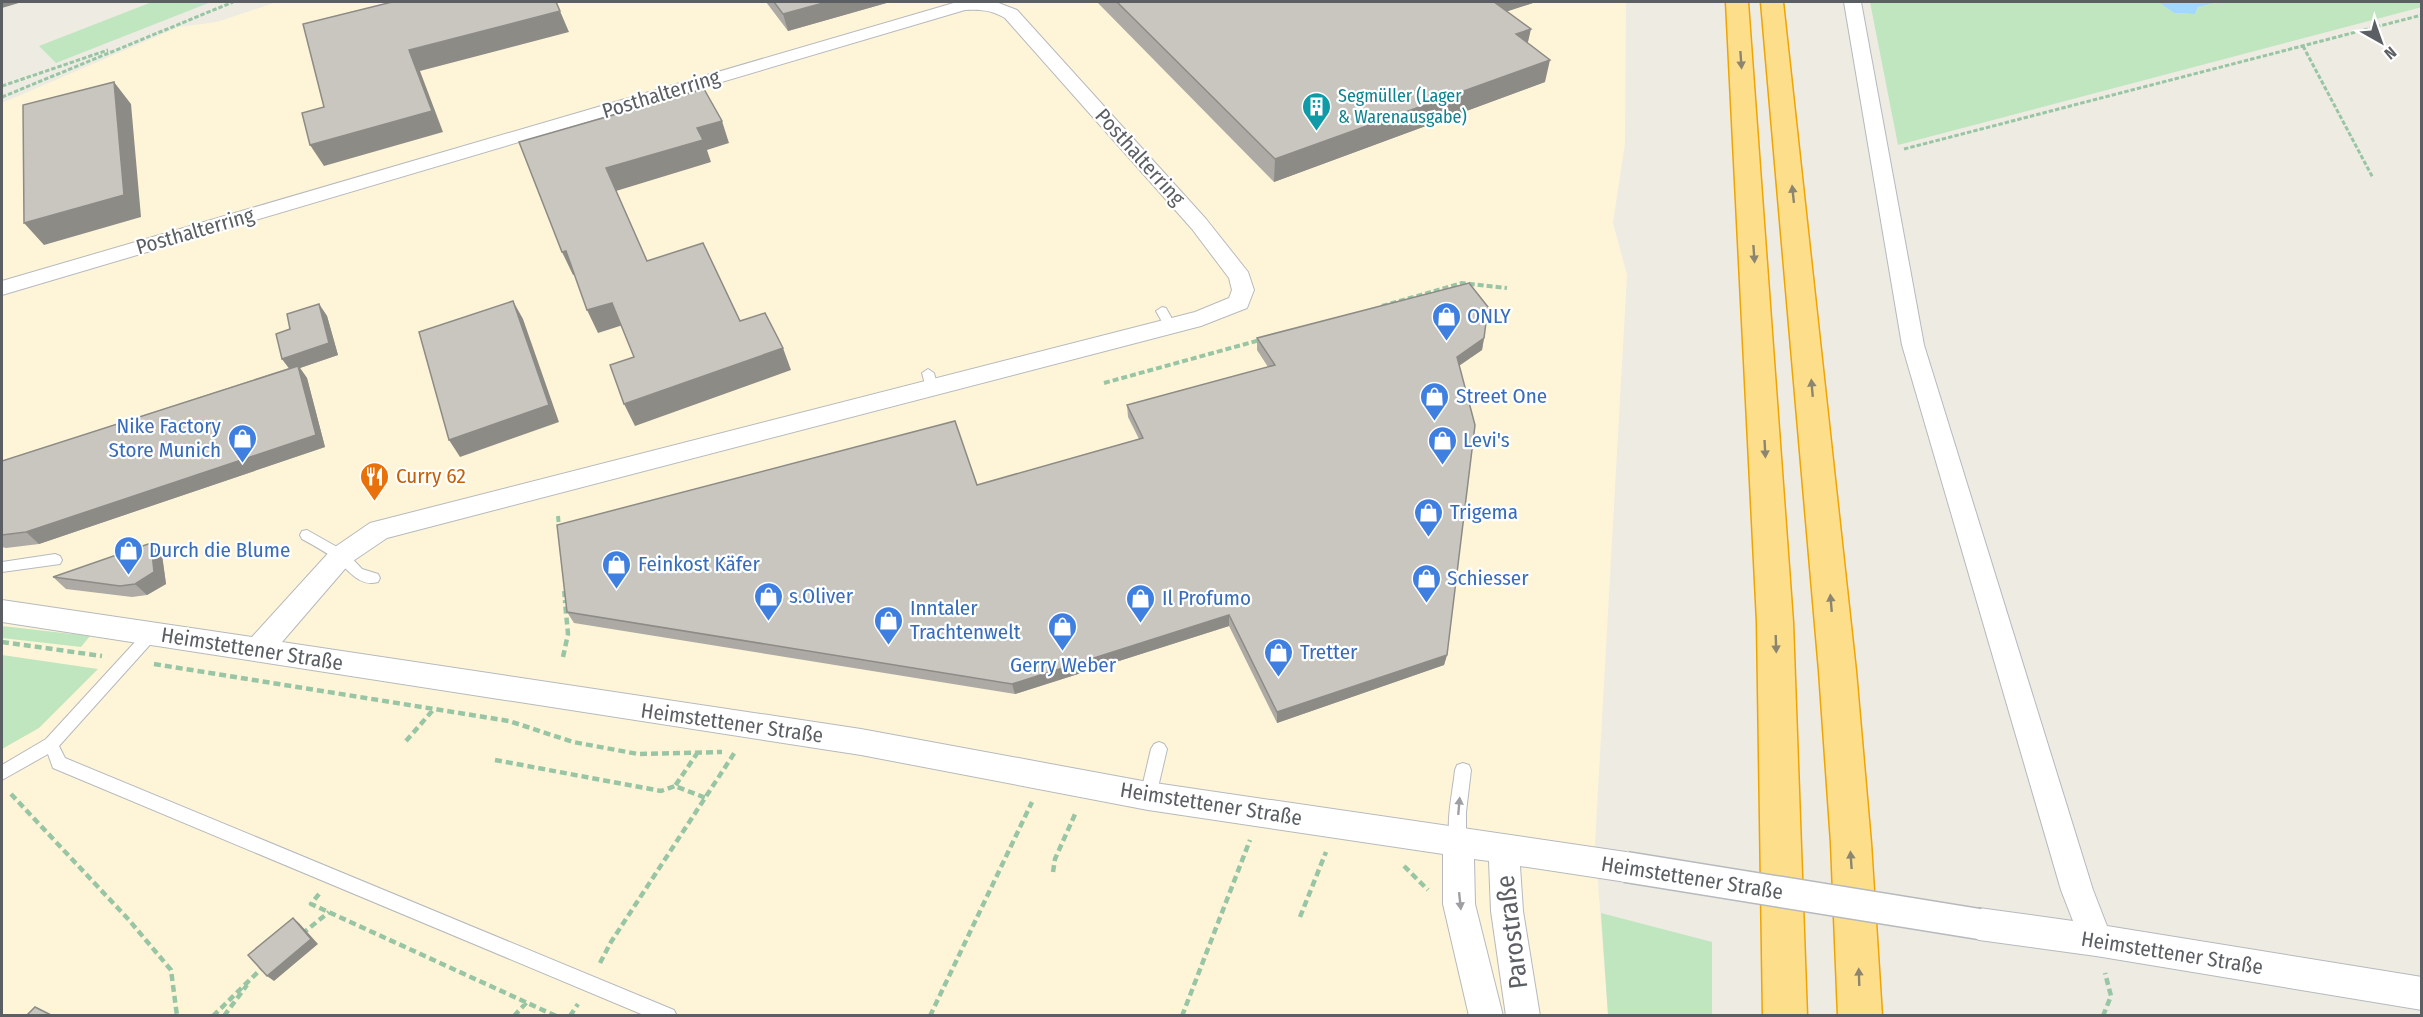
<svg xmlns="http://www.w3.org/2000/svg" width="2423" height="1017" font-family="'Fira Sans Condensed',sans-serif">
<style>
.commercial{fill:#fef5d8}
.green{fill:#bfe6bf}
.water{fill:#a2d7ff}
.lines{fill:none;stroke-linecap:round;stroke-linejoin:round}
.service-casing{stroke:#b6b9bd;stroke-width:2}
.minor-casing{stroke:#b6b9bd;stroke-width:2}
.motorway-casing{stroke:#f0a401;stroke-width:3}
.path-far2{stroke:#98c6a5;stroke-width:3;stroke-dasharray:4.5 2;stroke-linecap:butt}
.path-far1{stroke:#98c6a5;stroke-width:4;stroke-dasharray:6 3;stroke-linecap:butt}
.path{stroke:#98c6a5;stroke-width:4.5;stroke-dasharray:7 4;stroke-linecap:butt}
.service{fill:#fff;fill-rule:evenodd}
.minor{fill:#fff;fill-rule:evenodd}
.motorway{fill:#fddf8b;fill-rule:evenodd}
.minor-bridge-casing{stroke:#b6b9bd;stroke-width:33;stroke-linecap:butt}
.minor-bridge{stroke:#fff;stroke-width:30}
.wall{fill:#adaaa5}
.shaded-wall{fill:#8d8b86}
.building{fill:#c9c6c0;stroke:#8d8b86;stroke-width:1.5}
.oneway{fill:#8c8570}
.oneway2{fill:#9d9fa2}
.labels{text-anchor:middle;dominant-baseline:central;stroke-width:4.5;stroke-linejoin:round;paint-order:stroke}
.far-culture-label{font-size:18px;fill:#0d838f;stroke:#fff;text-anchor:start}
.street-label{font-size:21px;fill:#5b5f64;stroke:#fff}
.shop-label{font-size:21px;fill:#366cbe;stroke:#fff;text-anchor:start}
.food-label{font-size:21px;fill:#c56008;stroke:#fff;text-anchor:start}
.near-street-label{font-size:26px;fill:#5b5f64;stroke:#fff}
</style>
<rect width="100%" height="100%" fill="#eeebe3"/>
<path class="commercial" d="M277,2H1626L1625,143L1613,223L1627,275L1595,843L1608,1015H2V103L179,27L217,22Z"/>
<path class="green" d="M152,2H211L56,63L39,46Z
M1870,2H2160L2174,13L2195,14L2198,7L2219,2H2421L2422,7L1898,145Z
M2,626L90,636L81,647L2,638Z
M2,655L98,669L39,728L2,749Z
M1601,913L1712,942V1015H1608Z"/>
<path class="water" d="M2159,2H2219L2198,7L2195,14L2174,13Z"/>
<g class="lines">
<defs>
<path id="service" d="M1162,307L1166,308L1176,326L1174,329L1170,330L1166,329L1156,311Z
M928,369L934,373L938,388L932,392L926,388L922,373Z
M307,530L346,552L362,569L378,574L380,578L378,582C359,588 347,568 335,559C324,551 313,545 302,539L300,535L302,531Z
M55,554L60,556L62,560L60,564L2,572V562Z
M151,628L156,630L158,634L156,638L59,746L65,758L674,1010L677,1016H646L53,768L48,754L2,780V765L46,739L146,630Z
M1159,742L1164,744L1167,749L1156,796L1154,801L1148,803L1142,801L1140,796L1151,749L1154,744Z
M1463,763L1469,765L1471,770L1466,812V842L1464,847L1458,850L1452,847C1444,829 1453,791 1455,770L1457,765Z"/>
<path id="minor" d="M957,2H996L1017,10L1206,219L1248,272L1254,290L1247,308L1201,326L387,538L350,563L282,642L861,729L1148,782L1626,852L1637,857L1642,867L1637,877L1626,882L1520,866L1523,911L1540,1016H1506L1491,911L1489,861L1474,859L1475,904L1503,1016H1469L1443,904V854L1148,810L861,755L2,622V600L252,637L332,549L370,523L1195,312L1229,298L1232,290L1229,278L1192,229L1005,18C991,10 980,9 965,10L2,295V281Z
M1844,2H1861L1924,345L2093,890L2107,926L2422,977V1010L2096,956L1979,940L1968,935L1963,924L1968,913L1979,908L2073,921L2061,890L1902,345Z"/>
<path id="motorway" d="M1726,2H1748L1793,622L1807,1016H1763L1757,622Z
M1761,2H1783L1856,671L1871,843L1882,1016H1838L1831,843L1819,671Z"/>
</defs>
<use href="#service" class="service-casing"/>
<use href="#minor" class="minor-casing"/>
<use href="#motorway" class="motorway-casing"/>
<path class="path-far2" d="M2303,46L2373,178
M2,86L108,50
M2,97L233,2
M1904,149L2422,15"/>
<path class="path-far1" d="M1382,306L1462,283L1507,288
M1104,383L1260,340
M558,516L559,527
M564,591L565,603"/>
<path class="path" d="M2,642L102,656
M563,657L568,634L565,602
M154,664L509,721L573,742L638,754L722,752
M406,741L433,710
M698,752L675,786L706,798
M495,760L661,791L675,786
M11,794L129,920L171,970L177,1016
M1404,866L1428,890
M1053,872L1055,859L1076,812
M319,894L311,904L556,1016
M1300,917L1326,852
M302,934L329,912
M600,963L611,942L735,752
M213,1016L263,967
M224,1016L247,985
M514,1016L527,1002
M570,1016L578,1004
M930,1016L1032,802
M1182,1016L1250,840
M2103,1016L2111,996L2105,973"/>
<use href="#service" class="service"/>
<use href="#minor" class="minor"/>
<use href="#motorway" class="motorway"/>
<defs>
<path id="minor-bridge" d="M1626,867L1979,924"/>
</defs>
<use href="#minor-bridge" class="minor-bridge-casing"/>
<use href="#minor-bridge" class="minor-bridge"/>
</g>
<path class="wall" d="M766,2H890L788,31Z
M1097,2H1536L1507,11L1528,43L1545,82L1274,182Z
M319,304L327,316L338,355L300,368L307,378L325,447L39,544L6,548L2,547V461L289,368L282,359L290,329Z
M1257,338H1484L1482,350L1459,366L1447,655L1444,665L1277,723L1229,626L1015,694L574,623L567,612L977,485L1139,439L1128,417L1127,405L1268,367L1257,350Z
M162,555L166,584L147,595L132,597L66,589L53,577Z"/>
<path class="shaded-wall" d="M2,2H22L2,8Z
M827,2H890L788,31L783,14Z
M1487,2H1536L1484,19Z
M560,11L569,32L420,71L443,132L324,166L310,145L409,50Z
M1531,29L1526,51L1516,34Z
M1550,60L1545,82L1274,182L1275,159Z
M114,82L131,104L141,217L44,245L24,223Z
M722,121L729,143L707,150L711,162L616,191L606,168L697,128Z
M566,251L577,274L573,275L562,252Z
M513,301L523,319L559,422L460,457L449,440Z
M612,303L623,325L598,333L587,310Z
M319,304L327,316L338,355L300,368L307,378L325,447L39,544L26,532L291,371L282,359Z
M1484,338L1482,350L1454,369L1457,357Z
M783,348L791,370L635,426L624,404Z
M151,543L162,555L166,584L147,595L135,584Z
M1229,615V626L1015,694L1012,684Z
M1447,655L1444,665L1277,723V712Z
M293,918L299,923L318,944L274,981L267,976Z"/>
<path class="building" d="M392,2H556L560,11L409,50L432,111L310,145L302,113L324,107L303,24Z
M774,2H827L783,14Z
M1117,2H1494L1531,29L1516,34L1550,60L1275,159Z
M114,82L124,195L24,223L23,105Z
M704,89L722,121L697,128L703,140L606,168L647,261L703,243L740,321L765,313L783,348L624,404L610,365L634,357L612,303L587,310L566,251L562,252L519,142Z
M1469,283L1488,307L1484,338L1457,357L1475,425L1447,655L1277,712L1229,615L1012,684L567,612L557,525L955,421L977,485L1143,438L1127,405L1275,365L1257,338Z
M513,301L549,405L449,440L419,332Z
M319,304L329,343L282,359L276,334L290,329L287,314Z
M298,366L316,435L26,532L2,535V461Z
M151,543L154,572L135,584L120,586L53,577Z
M293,918L311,939L267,976L248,955Z
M35,1007L53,1016H26Z"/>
<defs><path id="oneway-solid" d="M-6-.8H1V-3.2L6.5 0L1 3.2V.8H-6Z" transform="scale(1.5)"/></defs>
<g class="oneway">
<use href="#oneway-solid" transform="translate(1741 60) rotate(86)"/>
<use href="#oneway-solid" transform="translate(1793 194) rotate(-96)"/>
<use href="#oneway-solid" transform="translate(1754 254) rotate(86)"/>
<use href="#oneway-solid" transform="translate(1812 388) rotate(-95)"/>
<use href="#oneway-solid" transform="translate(1765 449) rotate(87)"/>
<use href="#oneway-solid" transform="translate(1831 603) rotate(-95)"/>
<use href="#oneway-solid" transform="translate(1776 644) rotate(88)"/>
<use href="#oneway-solid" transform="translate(1851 860) rotate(-94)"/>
<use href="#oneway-solid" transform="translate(1859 977) rotate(-92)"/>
</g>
<g class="oneway2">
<use href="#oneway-solid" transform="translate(1459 806) rotate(-85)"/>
<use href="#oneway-solid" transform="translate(1460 901) rotate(84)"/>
</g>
<defs>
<symbol id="building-pin" viewBox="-11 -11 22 30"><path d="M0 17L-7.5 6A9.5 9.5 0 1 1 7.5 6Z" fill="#0f9aa8" stroke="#fff"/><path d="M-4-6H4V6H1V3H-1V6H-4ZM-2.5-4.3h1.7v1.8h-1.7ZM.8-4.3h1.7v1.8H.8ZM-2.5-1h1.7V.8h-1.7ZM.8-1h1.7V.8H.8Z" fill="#fff"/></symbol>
<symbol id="shop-pin" viewBox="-11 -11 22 30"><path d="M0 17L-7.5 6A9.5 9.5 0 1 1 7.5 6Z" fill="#3f7fe0" stroke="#fff"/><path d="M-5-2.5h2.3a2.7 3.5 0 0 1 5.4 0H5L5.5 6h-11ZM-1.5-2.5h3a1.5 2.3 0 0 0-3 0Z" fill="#fff"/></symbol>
<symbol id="restaurant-pin" viewBox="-11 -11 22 30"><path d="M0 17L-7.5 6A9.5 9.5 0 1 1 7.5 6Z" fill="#e8710a" stroke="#fff"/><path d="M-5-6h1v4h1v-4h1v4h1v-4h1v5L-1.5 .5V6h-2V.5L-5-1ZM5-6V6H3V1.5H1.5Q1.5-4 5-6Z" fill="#fff"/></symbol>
</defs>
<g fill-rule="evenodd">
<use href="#building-pin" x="1300" y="90" width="33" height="45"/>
<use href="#shop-pin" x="1430" y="300" width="33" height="45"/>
<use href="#shop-pin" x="1418" y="380" width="33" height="45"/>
<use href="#shop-pin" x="226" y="422" width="33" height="45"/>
<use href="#shop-pin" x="1426" y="424" width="33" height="45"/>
<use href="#restaurant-pin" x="358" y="460" width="33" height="45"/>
<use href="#shop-pin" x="1412" y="496" width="33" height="45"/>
<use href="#shop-pin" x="112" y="534" width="33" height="45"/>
<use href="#shop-pin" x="600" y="548" width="33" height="45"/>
<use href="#shop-pin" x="1410" y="562" width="33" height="45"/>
<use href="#shop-pin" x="752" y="580" width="33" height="45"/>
<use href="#shop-pin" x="1124" y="582" width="33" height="45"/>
<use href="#shop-pin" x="872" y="604" width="33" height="45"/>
<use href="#shop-pin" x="1046" y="610" width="33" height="45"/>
<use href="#shop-pin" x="1262" y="636" width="33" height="45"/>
</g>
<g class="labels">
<g class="far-culture-label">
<text x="1338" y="96">Segmüller (Lager<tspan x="1338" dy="21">&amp; Warenausgabe)</tspan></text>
</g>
<g class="street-label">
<text transform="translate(661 94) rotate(-17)">Posthalterring</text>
<text transform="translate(1140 157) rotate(48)">Posthalterring</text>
<text transform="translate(195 231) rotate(-16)">Posthalterring</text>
<text transform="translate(252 649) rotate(9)">Heimstettener Straße</text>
<text transform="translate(732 723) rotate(8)">Heimstettener Straße</text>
<text transform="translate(1211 804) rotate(9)">Heimstettener Straße</text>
<text transform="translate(1692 878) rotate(9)">Heimstettener Straße</text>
<text transform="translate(2172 953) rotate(9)">Heimstettener Straße</text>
</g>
<g class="shop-label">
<text x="1467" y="316">ONLY</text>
<text x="1456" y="396">Street One</text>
<text x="221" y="426" text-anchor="end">Nike Factory<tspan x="221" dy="24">Store Munich</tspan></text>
<text x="1463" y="440">Levi's</text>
<text x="1450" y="512">Trigema</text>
<text x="149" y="550">Durch die Blume</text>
<text x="638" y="564">Feinkost Käfer</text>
<text x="1447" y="578">Schiesser</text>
<text x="789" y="596">s.Oliver</text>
<text x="1162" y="598">Il Profumo</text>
<text x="910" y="608">Inntaler<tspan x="910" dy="24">Trachtenwelt</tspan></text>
<text x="1300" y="652">Tretter</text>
<text x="1063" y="665" text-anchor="middle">Gerry Weber</text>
</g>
<g class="food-label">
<text x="396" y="476">Curry 62</text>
</g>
<g class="near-street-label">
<text transform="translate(1512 932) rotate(-97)">Parostraße</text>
</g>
</g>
<rect width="2423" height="1017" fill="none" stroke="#5b5f64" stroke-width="6"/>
<g transform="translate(2381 42) rotate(140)" stroke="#ffffff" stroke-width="4.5" paint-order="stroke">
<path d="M0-4.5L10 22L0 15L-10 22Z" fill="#5b5f64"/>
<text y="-9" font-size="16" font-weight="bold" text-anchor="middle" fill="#5b5f64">N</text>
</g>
</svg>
